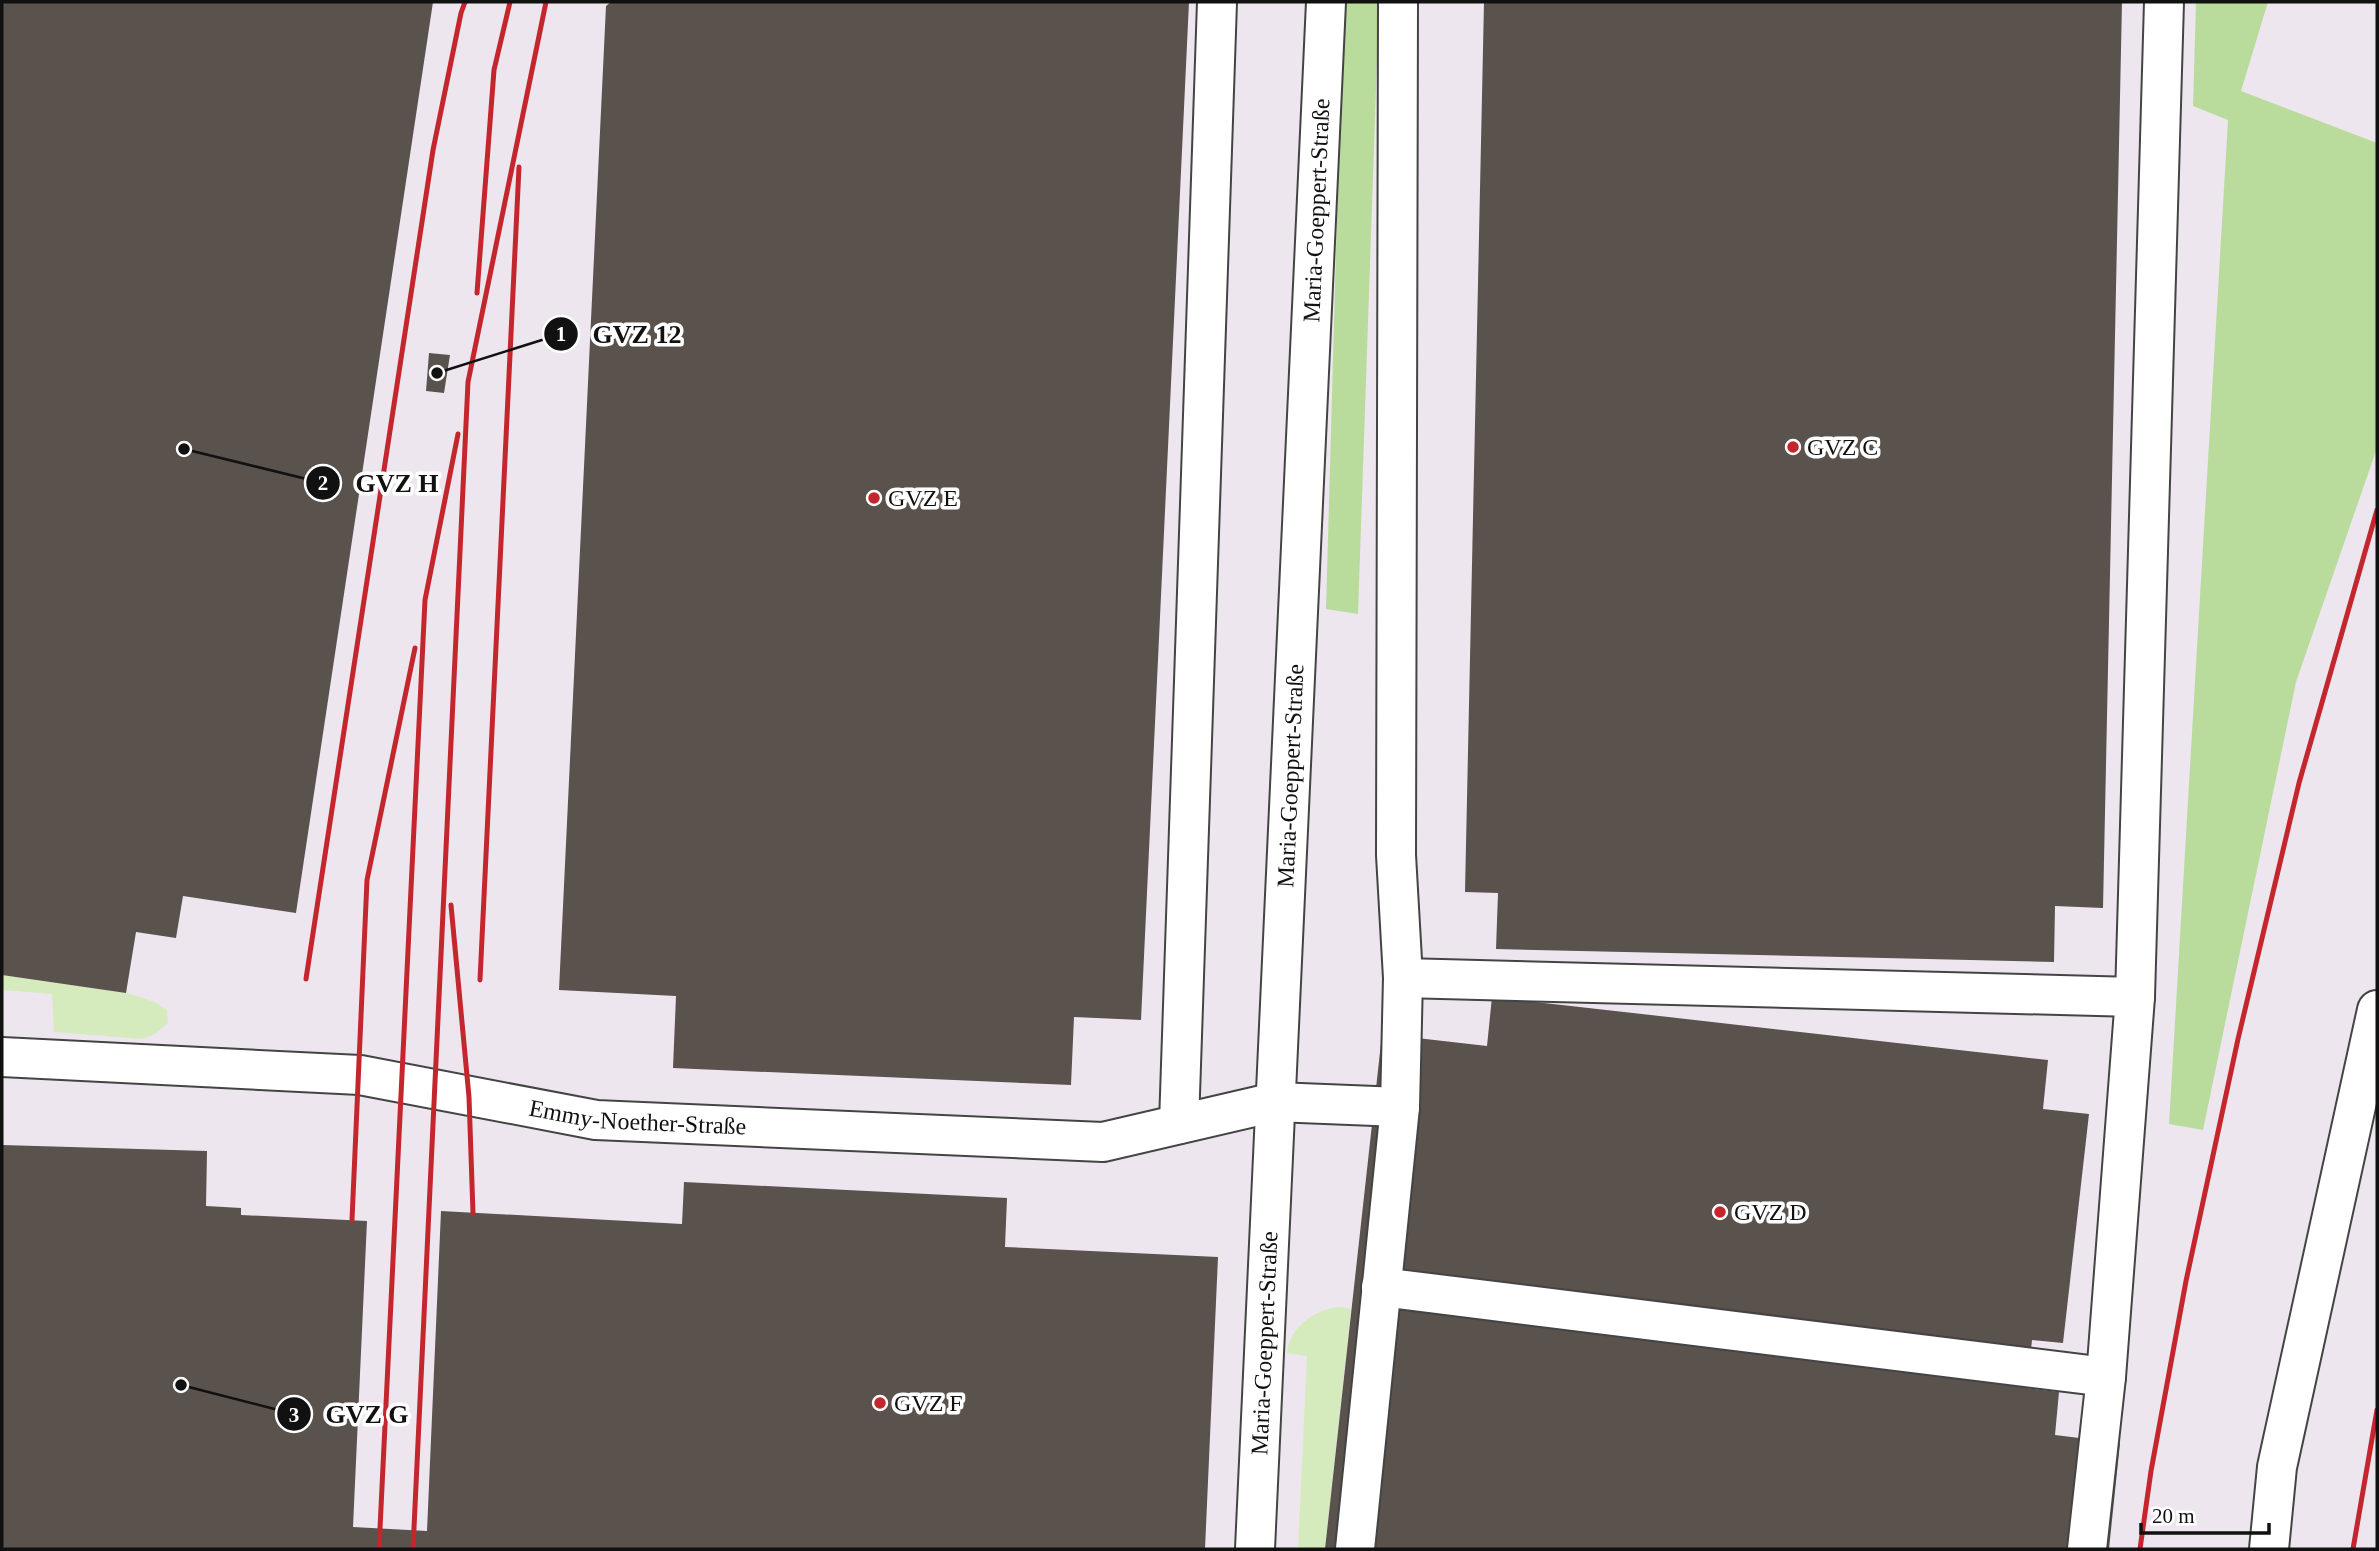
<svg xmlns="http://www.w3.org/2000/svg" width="2379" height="1551" font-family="Georgia,serif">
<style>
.industrial{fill:#eee6ef}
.green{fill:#d5ebbd}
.forest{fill:#b9dc9c}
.building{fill:#5a524d}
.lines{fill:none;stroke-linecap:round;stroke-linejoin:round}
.minor-casing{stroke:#444;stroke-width:42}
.minor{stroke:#fff;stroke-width:38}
.rail{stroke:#c4262e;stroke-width:5}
.poi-dot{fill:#c4262e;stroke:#fff;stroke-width:2.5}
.labels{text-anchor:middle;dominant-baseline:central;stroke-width:7;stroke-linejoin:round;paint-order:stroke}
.street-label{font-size:24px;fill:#111;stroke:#fff}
.poi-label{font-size:24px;fill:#111;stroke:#fff;text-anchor:start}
.leader{fill:none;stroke:#111;stroke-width:2.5}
.callout-dot{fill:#111;stroke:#fff;stroke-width:2.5}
.mark-label{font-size:21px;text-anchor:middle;font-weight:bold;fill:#fff}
.callout-label{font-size:26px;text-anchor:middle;font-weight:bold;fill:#111;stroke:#fff;stroke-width:7;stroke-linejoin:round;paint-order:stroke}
</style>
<rect width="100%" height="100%" fill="#fffdf5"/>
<path class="industrial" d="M2,2H2377V1549H2Z"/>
<path class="green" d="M2,975L127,993L155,1002L167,1010L168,1023L155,1034L142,1039L54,1032L52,994L2,990Z
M1339,1307L1351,1309L1325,1549H1298L1307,1356L1287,1353C1289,1328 1315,1309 1339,1307Z"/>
<path class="forest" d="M1343,2H1379L1358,614L1326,609Z
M2196,2H2268L2241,91L2377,143V448L2296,682L2203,1130L2169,1124L2228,120L2193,106Z"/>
<path class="building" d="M2,2H433L296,913L183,896L176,938L136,932L126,993L2,975Z
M611,2H1189L1141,1020L1074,1017L1071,1085L673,1068L676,996L559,990L606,6Z
M1484,2H2122L2103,908L2055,906L2054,962L1496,949L1498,893L1465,892Z
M429,353L450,355L444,393L426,391Z
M1492,997L2048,1060L2043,1109L2089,1114L2063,1343L2032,1340L2027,1388L2059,1392L2055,1435L2120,1443L2109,1549H1325L1382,1034L1487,1046Z
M2,1145L207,1151L206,1206L241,1208V1215L367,1221L353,1527L427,1531L441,1211L682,1224L684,1182L1007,1198L1005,1247L1218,1257L1205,1549H2Z"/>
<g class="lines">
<defs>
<g id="minor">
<path d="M1403,978L2135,997L2164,2"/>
<path id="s1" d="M2,1057L360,1075L596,1120L1103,1142L1275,1102L1400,1107"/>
<path d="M1179,1124L1217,2"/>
<path d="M1381,1287L2106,1377L2087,1549"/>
<path d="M2106,1377L2135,997"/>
<path id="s2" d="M1255,1549L1326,2"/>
<path d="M1355,1549L1400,1107L1403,978L1396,855L1398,2"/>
<path d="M2269,1549L2277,1467L2377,1010"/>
</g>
</defs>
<use href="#minor" class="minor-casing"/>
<use href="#minor" class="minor"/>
<path class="rail" d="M477,293L494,70L510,2
M451,905L469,1097L473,1213
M306,979L433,150L461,13L465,2
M480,980L519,167
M352,1220L367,880L415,648
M379,1549L425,600L458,434
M413,1549L468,382L546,2
M2140,1549L2151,1471L2186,1281L2238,1039L2299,783L2377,510
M2353,1549L2377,1410"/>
</g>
<g class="poi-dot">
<circle cx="1793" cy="447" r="7"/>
<circle cx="874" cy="498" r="7"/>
<circle cx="1720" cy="1212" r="7"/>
<circle cx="880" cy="1403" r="7"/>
</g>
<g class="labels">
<g class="street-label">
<text stroke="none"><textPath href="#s2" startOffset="1340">Maria-Goeppert-Straße</textPath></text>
<text stroke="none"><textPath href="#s2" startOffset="774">Maria-Goeppert-Straße</textPath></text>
<text stroke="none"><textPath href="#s1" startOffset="640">Emmy-Noether-Straße</textPath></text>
<text stroke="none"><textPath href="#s2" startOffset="206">Maria-Goeppert-Straße</textPath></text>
</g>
<g class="poi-label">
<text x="1807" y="447">GVZ C</text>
<text x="888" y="498">GVZ E</text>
<text x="1734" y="1212">GVZ D</text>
<text x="894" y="1403">GVZ F</text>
</g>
</g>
<path class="leader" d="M437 373L561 334M184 449L323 483M181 1385L294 1414"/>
<g class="callout-dot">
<circle cx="437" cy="373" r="7"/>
<circle cx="184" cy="449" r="7"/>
<circle cx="181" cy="1385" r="7"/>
<circle cx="561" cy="334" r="18"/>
<circle cx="323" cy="483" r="18"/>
<circle cx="294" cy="1414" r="18"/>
</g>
<g class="mark-label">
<text x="561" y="341">1</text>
<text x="323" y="490">2</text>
<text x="294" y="1422">3</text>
</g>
<g class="callout-label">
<text x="637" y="343">GVZ 12</text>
<text x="397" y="492">GVZ H</text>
<text x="367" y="1423">GVZ G</text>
</g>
<rect width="2379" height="1551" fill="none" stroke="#111111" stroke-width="7"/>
<path d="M2141 1523v10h128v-10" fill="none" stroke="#111111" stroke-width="3.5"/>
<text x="2152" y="1523" font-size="21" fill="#111111" stroke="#ffffff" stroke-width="5" paint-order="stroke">20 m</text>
</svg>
